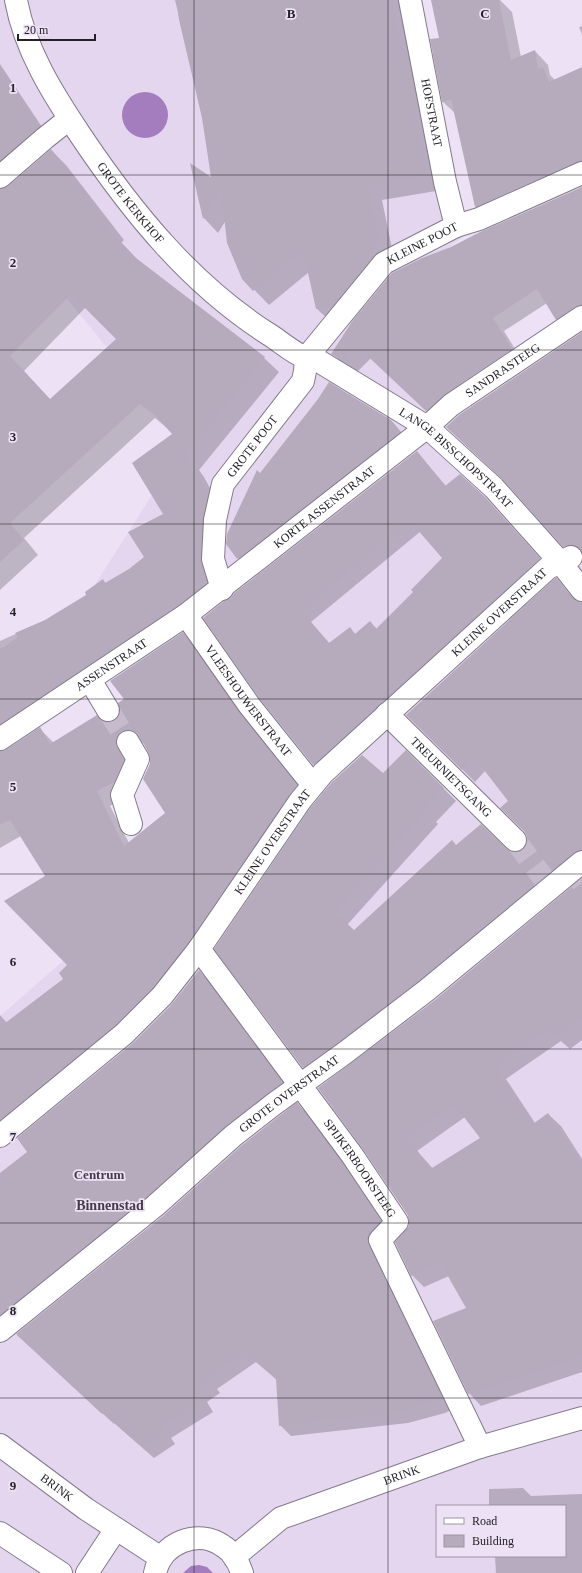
<svg xmlns="http://www.w3.org/2000/svg" width="582" height="1573" font-family="Georgia,serif">
<style>
.built{fill:#e4d6ef;fill-rule:evenodd}
.water{fill:#a47dbe}
.shadow{fill:#0003;fill-rule:evenodd}
.building{fill:#b6abbd;fill-rule:evenodd}
.lines{fill:none;stroke-linecap:round;stroke-linejoin:round}
.minor-tunnel{stroke:#c5bbcc;stroke-width:22;stroke-dasharray:22 11;stroke-linecap:butt}
.minor-casing{stroke:#847a8b;stroke-width:24}
.minor{stroke:#fff;stroke-width:22}
.grid{fill:none;stroke:#242027;stroke-width:1;stroke-opacity:0.55}
.labels{text-anchor:middle;dominant-baseline:central;stroke-width:3.5;stroke-linejoin:round;paint-order:stroke}
.street-label{font-size:12px;fill:#242027;stroke:#ede2f5}
.neighbourhood-label{font-size:13px;font-weight:bold;fill:#433b49;stroke:#ede2f5}
.quarter-label{font-size:14px;font-weight:bold;fill:#433b49;stroke:#ede2f5}
.grid-label{font-size:13px;text-anchor:middle;font-weight:bold;fill:#242027;stroke:#ede2f5;stroke-width:3.5;stroke-linejoin:round;paint-order:stroke}
</style>
<rect width="100%" height="100%" fill="#ede2f5"/>
<path class="built" d="M0,0H411L466,235L350,319L440,373L575,464H582V1573H0V1016L235,811L89,594L185,443L0,217ZM437,1506H565V1556H437Z"/>
<path class="water" d="M122 115a23 23 0 1 1 46 0a23 23 0 1 1-46 0Z
M199,1565L207,1567L213,1573H183L191,1566Z"/>
<path class="shadow" d="M175,0H403L442,190L382,200L392,249L332,323L317,309L309,272L269,305L243,278L226,220L218,233L204,218L191,165L212,179L203,117Z
M432,0H500L512,12L521,57L535,51L548,65L550,75L555,80L582,68V177L489,220L476,207L456,114L443,102L431,40L440,39Z
M582,26V35L579,27Z
M0,64L52,142L2,187V190L8,188L51,150L66,165L124,240L121,243L139,261L264,358L279,372L199,470L204,477L222,510L218,589L3,748L2,752L40,729L54,743L102,722L109,723L115,721L120,717L126,699L183,633L197,648L253,728L311,800L203,956L0,1148V1015L7,1023L64,979L69,965L46,876L21,836L0,848V641L45,621L87,595L103,580L106,584L130,569L145,557L165,514L174,434L155,418L24,538L38,555L0,590ZM86,307L117,339L50,400L24,371ZM142,743L144,744L151,758L150,764L167,813L129,843L110,806L128,796L136,745Z
M582,203V322L569,331L557,319L547,303L504,331L523,362L439,422L371,358L356,373L345,366L333,354Z
M582,333V557L577,559L564,546Z
M390,420L411,443L249,570L238,558L227,543L260,474Z
M417,452L446,486L484,498L550,570L325,775L314,765L260,697L231,599ZM421,531L444,559L414,592L377,629L370,622L356,635L350,629L330,644L311,622Z
M556,579L577,602L582,603V868L316,1079L304,1067L216,949L406,751L456,801L436,822L438,824L347,925L354,932L456,846L506,850L512,853H519L524,850L528,843V836L510,801L486,770L475,782L407,715Z
M582,880V1040L570,1049L561,1041L506,1079L535,1123L548,1114L561,1126L582,1159V1372L481,1406L469,1393L467,1308L449,1276L424,1287L412,1275L408,1215L363,1147L436,1000ZM465,1117L481,1138L433,1169L417,1151Z
M199,971L213,985L296,1097L0,1338V1174L29,1152L172,1006Z
M297,1104L309,1115L353,1175L392,1233L382,1243L453,1409L445,1413L408,1423L291,1436L280,1425L277,1380L256,1362L217,1389L220,1393L207,1402L213,1412L171,1438L175,1444L154,1458L114,1423V1424L17,1335L164,1216Z
M523,1488L531,1496L582,1494V1573H496L495,1556H565V1506H489V1489Z"/>
<path class="building" d="M182,0H392L400,42L405,41L419,111L415,113L428,175L368,185L378,233L373,257L333,306L316,309L303,250L253,291L242,279L227,243L221,189L203,219L190,163L211,177L202,118L180,24L178,14L185,12Z
M431,0H499L511,60L535,50L538,69L543,67L549,82L582,67V161L577,162L475,207L451,99L442,102L430,39L439,38Z
M0,69L39,127L0,160Z
M51,149L110,225L108,228L136,258L265,357L185,455L190,461L208,495L203,519L201,558L204,574L202,587L179,605L0,724V649L18,637L15,633L45,620L86,595L85,592L103,579L105,583L129,569L144,557L128,532L163,514L132,463L172,434L156,416L140,404L10,523L24,540L0,562V189L8,186ZM71,294L116,339L50,399L10,356Z
M582,187V305L575,307L556,320L537,289L493,318L512,349L444,395L426,411L358,347L343,361L331,354L353,320L392,273L422,258L451,247L480,232Z
M582,332V551L578,547L572,545L563,547L503,480L446,427L459,415Z
M329,382L391,420L401,432L237,559L226,544L227,534L257,470L260,473L318,399Z
M417,451L445,486L460,474L485,497L540,558L313,765L259,698L203,618L224,601L231,598L233,594ZM410,521L442,558L411,590L413,592L376,629L370,621L355,634L350,627L329,643L301,611Z
M555,578H557L572,598L577,601L582,602V850L574,852L419,980L303,1068L214,949L310,808L332,782L362,755L383,773L406,750L444,788L424,809L426,811L335,912L354,930L452,840L456,845L481,824L507,849L512,852H518L524,848L527,843V836L524,831L500,808L508,801L474,757L462,770L406,715Z
M183,632L239,712L297,785L189,942L153,988L116,1025L2,1118L0,1115V1027L63,979L59,973L67,965L4,901L45,876L10,820L0,825V751L7,749L40,727L50,744L97,715L102,721L109,722L115,720L119,716L120,710L118,703L124,699L110,681ZM128,730L134,731L139,735L149,753L150,758V764L143,779L165,813L124,846L97,791L114,782L124,760L117,748L116,742L117,736L122,731Z
M582,878V1018L557,1038L549,1029L495,1066L533,1124L548,1113L582,1164V1355L554,1366L468,1394L433,1321L466,1308L440,1262L411,1276L395,1242L409,1226V1221L408,1215L362,1148L318,1088L435,1000ZM454,1104L480,1138L432,1168L406,1138Z
M199,970L283,1082L225,1126L147,1196L0,1315V1173L27,1152L17,1138L133,1043L171,1005Z
M297,1102L342,1162L381,1221L371,1232L368,1239L369,1245L442,1398L433,1402L396,1412L279,1426L276,1379L244,1351L206,1378L209,1382L196,1390L203,1400L161,1427L165,1433L142,1447L103,1413L102,1414L16,1334L163,1216L241,1146Z"/>
<g class="lines">
<path class="minor-tunnel" d="M108,710L128,742
M515,840L551,888
M579,879L582,883"/>
<defs>
<g id="minor">
<path id="s1" d="M16,0C25,50 53,94 81,136C132,212 191,285 270,335C281,342 293,353 306,358C309,359 314,359 317,360L427,427L494,488L560,562L582,590"/>
<path id="s2" d="M410,0L445,182L456,226"/>
<path d="M0,177L45,138L69,119"/>
<path id="s3" d="M306,358L384,263L456,226L479,219L582,173"/>
<path id="s4" d="M222,589L213,559L215,520L223,484L303,381L305,371L306,358"/>
<path id="s5" d="M186,615L249,705L313,785"/>
<path d="M90,680L108,710"/>
<path id="s6" d="M387,714L515,840"/>
<path id="s7" d="M0,739L186,615L427,427L451,405L582,317"/>
<path d="M128,742L138,759L122,795L131,824"/>
<path id="s8" d="M199,949L352,1155L397,1222L380,1240L480,1447"/>
<path id="s9" d="M0,1136L124,1034L162,996L199,949L300,801L323,773L548,568L571,557"/>
<path id="s10" d="M0,1331L155,1206L233,1136L274,1104L346,1052L427,990L582,862"/>
<path id="s11" d="M0,1445L86,1509L161,1558"/>
<path d="M0,1533L61,1573"/>
<path id="s12" d="M234,1557L281,1518L480,1447L582,1418"/>
<path d="M87,1573L116,1529"/>
<path d="M155,1573C161,1543 198,1528 223,1546C232,1551 239,1563 242,1573"/>
</g>
</defs>
<use href="#minor" class="minor-casing"/>
<use href="#minor" class="minor"/>
</g>
<path class="grid" d="M194,0V1573M388,0V1573M0,175H582M0,350H582M0,524H582M0,699H582M0,874H582M0,1049H582M0,1223H582M0,1398H582"/>
<g class="labels">
<g class="street-label">
<text stroke="none"><textPath href="#s2" startOffset="115">HOFSTRAAT</textPath></text>
<text stroke="none"><textPath href="#s1" startOffset="235">GROTE KERKHOF</textPath></text>
<text stroke="none"><textPath href="#s3" startOffset="166">KLEINE POOT</textPath></text>
<text stroke="none"><textPath href="#s7" startOffset="624">SANDRASTEEG</textPath></text>
<text stroke="none"><textPath href="#s4" startOffset="155">GROTE POOT</textPath></text>
<text stroke="none"><textPath href="#s1" startOffset="653">LANGE BISSCHOPSTRAAT</textPath></text>
<text stroke="none"><textPath href="#s7" startOffset="399">KORTE ASSENSTRAAT</textPath></text>
<text stroke="none"><textPath href="#s9" startOffset="728">KLEINE OVERSTRAAT</textPath></text>
<text stroke="none"><textPath href="#s7" startOffset="134">ASSENSTRAAT</textPath></text>
<text stroke="none"><textPath href="#s5" startOffset="106">VLEESHOUWERSTRAAT</textPath></text>
<text stroke="none"><textPath href="#s6" startOffset="90">TREURNIETSGANG</textPath></text>
<text stroke="none"><textPath href="#s9" startOffset="404">KLEINE OVERSTRAAT</textPath></text>
<text stroke="none"><textPath href="#s10" startOffset="374">GROTE OVERSTRAAT</textPath></text>
<text stroke="none"><textPath href="#s8" startOffset="272">SPIJKERBOORSTEEG</textPath></text>
<text stroke="none"><textPath href="#s12" startOffset="189">BRINK</textPath></text>
<text stroke="none"><textPath href="#s11" startOffset="71">BRINK</textPath></text>
</g>
<g class="neighbourhood-label">
<text x="99" y="1174">Centrum</text>
</g>
<g class="quarter-label">
<text x="110" y="1205">Binnenstad</text>
</g>
</g>
<g class="grid-label">
<text x="291" y="18">B</text>
<text x="485" y="18">C</text>
<text x="13" y="92">1</text>
<text x="13" y="267">2</text>
<text x="13" y="441">3</text>
<text x="13" y="616">4</text>
<text x="13" y="791">5</text>
<text x="13" y="966">6</text>
<text x="13" y="1141">7</text>
<text x="13" y="1315">8</text>
<text x="13" y="1490">9</text>
</g>
<rect x="436" y="1505" width="130" height="52" fill="#ede2f5" stroke="#9d94a3"/>
<rect x="444" y="1518" width="20" height="6" fill="#ffffff" stroke="#9d94a3"/>
<text x="472" y="1525" font-size="12" fill="#242027">Road</text>
<rect x="444" y="1535" width="20" height="12" fill="#b6abbd" stroke="#9d94a3"/>
<text x="472" y="1545" font-size="12" fill="#242027">Building</text>
<path d="M18 34v6h77v-6" fill="none" stroke="#242027" stroke-width="2"/>
<text x="24" y="34" font-size="12" fill="#242027" stroke="#ede2f5" stroke-width="3" paint-order="stroke">20 m</text>
</svg>
